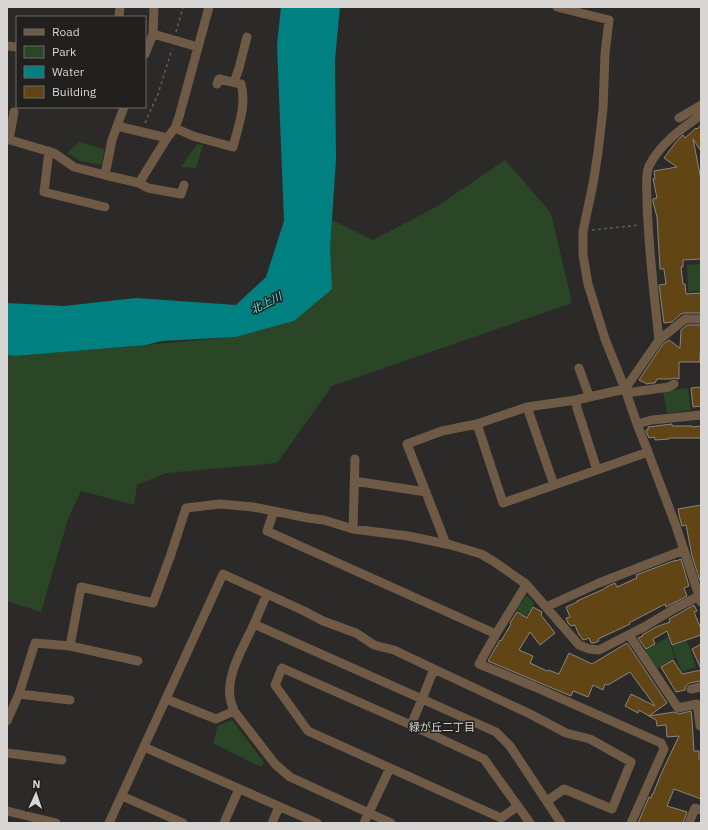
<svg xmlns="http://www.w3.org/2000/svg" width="708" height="830" font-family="'IBM Plex Sans','Noto Sans JP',sans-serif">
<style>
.green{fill:#2a4626}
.water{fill:#018081}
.building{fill:#614515;stroke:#888683}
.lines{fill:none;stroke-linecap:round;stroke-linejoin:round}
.path{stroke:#605f5d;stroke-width:1.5;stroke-dasharray:3 3;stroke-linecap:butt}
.minor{stroke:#6f5a46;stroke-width:9}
.labels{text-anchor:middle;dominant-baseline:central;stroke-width:3;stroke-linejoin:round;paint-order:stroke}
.water-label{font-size:11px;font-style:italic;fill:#5aebeb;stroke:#21201e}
.neighbourhood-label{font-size:11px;fill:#d7d6d4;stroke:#21201e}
</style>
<rect width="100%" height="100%" fill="#2b2a28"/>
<path class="green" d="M79,142L104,149L102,165L80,161L67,153Z
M197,144L203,145L196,168L181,167Z
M505,160L551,213L572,303L332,386L277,463L166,473L137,485L134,505L81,491L68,519L41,612L7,601V355L15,356L236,337L294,321L330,249L332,220L373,240L436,207Z
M701,264V291L688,292L687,265Z
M688,388L691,410L667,413L663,391Z
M526,596L530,598L534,604L526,617L516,610Z
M668,637L675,658L656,669L644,651Z
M687,641L696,667L681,672L672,646Z
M232,720L264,762L261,767L213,743L218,726Z"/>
<path class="water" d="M281,7H340L335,60L336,159L330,249L332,289L294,321L236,337L161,341L146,345L15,356L7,355V303L64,306L136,298L236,305L266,277L284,221L277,45Z"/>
<path class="building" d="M701,125V151L693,139L701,180V259L683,260V267H681L683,284H685L686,294L701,293V313H684L681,314L672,322L664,323L659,285L666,284L664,269H660L657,217L653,202V199L657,198L653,179H655L654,171L677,167L664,158L676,142L683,135L685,138L696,128L697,129Z
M687,325H701V353H700V362H679V379L674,378L670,379H657L655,383H651L647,384L639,380L663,344L669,340L680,348L681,330Z
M701,387V406L693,407L691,388Z
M672,424V426H692V427L701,426V438H669V439L655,440L654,437L649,438L646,431V430H648V427Z
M701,505V580L700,581L692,556L686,525L682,526L680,519L678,509Z
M681,559L689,586L684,588L687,596L666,607L665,604L629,623L630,624L598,639L599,641L594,643H591L589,638L584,640H583L580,635H579L575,625L571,626L568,623L566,618L570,617L566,607L577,602V601L604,589L606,587L615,583L617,587L637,578L636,575L676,560V561Z
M694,605L697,611L694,612L701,629V635L672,645L667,631L653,639L655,644L646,649L638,638L643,636L642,635L656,627L670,622L669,619L671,618Z
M533,607L542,612L541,615L555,633L540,645L530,632L519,650L533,656L530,663L547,671L548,670L559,674L569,653L592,664L627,643L667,703L649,716L639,710L638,713L625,706L631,694L655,706L630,672L608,685L605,684L603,690L593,685L588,697L573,691L571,696L488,661L500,640L501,641L511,624L510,623L517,612L527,618Z
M701,644V669L692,649Z
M673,660L682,674L701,670V681L689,683L685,687V690L676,692L661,667Z
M691,711L692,720L694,751H699V759H701V799L674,789L667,806L687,812L683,823H638L649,797L651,798L652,794H653L661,774L679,736L667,737L666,725L657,726L656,720L649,716L674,712L679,714Z"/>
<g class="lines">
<path class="path" d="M176,32L183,7
M145,123L158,94L172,49
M592,230L640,225"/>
<path class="minor" d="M119,17L120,7
M153,34L198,47
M7,46L17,47
M145,54L153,34L154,7
M234,82L239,68L247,37
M679,118L701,105
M117,126L167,138
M175,128L179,117L209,7
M7,139L54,153L74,167L105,175L112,140L124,107
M9,140L14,112
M49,151L44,192L105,207
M105,175L139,183L148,188L181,194L184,185
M139,183L167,138L175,128L193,136L233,147C238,127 247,104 241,84L219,79L217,84
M659,340L685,319H701
M579,368L588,393L590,396
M626,393L669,387L674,384
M576,400L577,408L597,470
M527,407L554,485
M477,424L503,503L648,452L676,526L701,602
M637,424L652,420L701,415
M648,452L637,424L625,389L659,340C654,293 648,246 647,199C647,190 645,175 649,166C660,144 681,129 701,115
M354,481L426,492
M274,511L267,531L496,634
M353,529L355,459
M446,544L407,444L442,431L477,424L527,407L576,400L625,389L605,339L588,284L583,255V231L593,184L598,152L603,109L605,54L609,20L557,7
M526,584L523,590L496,634L479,664L535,687L661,743L664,749L631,823
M267,594L254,624L422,699L434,669
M546,607L579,645L589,649L599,650L644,627L674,609L699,596
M629,635L678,708L697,704L698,710H701
M70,646L138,661
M691,689L701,687
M19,694L70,700
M166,699L216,719L234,711L275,764L290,777L391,823
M698,710L700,726
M234,711C233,708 232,705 231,702C224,677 244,646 254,624
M7,721L19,694L35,643L70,646L81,587L153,603L170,557L186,508L220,504L253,507L308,518L324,520L353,529L408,536L451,545L481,554L493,561L526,584L546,607L599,583L684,550
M411,725L282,668L275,685L308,731L501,818L518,806
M144,747L317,823
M7,753L62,760
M122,796L183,823
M7,811L56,823
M109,823L223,574L304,611L323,621L356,633L374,645L394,650L434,669L530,714L566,733L590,739L631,762L612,809L564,789L547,801
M224,823L239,789
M272,823L279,807
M364,823L390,768
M530,823L484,759L411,725L422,699L496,732L510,746L561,823
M689,823L695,808L701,810"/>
</g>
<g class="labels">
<g class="water-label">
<text transform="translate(266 303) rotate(-27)">北上川</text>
</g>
<g class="neighbourhood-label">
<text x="442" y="727">緑が丘二丁目</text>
</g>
</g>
<rect width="708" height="830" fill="none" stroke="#d7d6d4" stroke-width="16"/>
<rect x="16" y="16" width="130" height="92" fill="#21201e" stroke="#6a6967"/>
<rect x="24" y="29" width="20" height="6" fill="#6f5a46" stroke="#6a6967"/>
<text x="52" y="36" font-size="12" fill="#d7d6d4">Road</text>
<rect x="24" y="46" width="20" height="12" fill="#2a4626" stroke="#6a6967"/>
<text x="52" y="56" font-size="12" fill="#d7d6d4">Park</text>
<rect x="24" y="66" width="20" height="12" fill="#018081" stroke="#6a6967"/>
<text x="52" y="76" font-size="12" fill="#d7d6d4">Water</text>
<rect x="24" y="86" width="20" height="12" fill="#614515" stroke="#6a6967"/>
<text x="52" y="96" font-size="12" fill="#d7d6d4">Building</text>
<g transform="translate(36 794) rotate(3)" stroke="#21201e" stroke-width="3" paint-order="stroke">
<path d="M0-3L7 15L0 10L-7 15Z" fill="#d7d6d4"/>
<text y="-6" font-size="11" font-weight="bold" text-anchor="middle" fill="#d7d6d4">N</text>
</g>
</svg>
